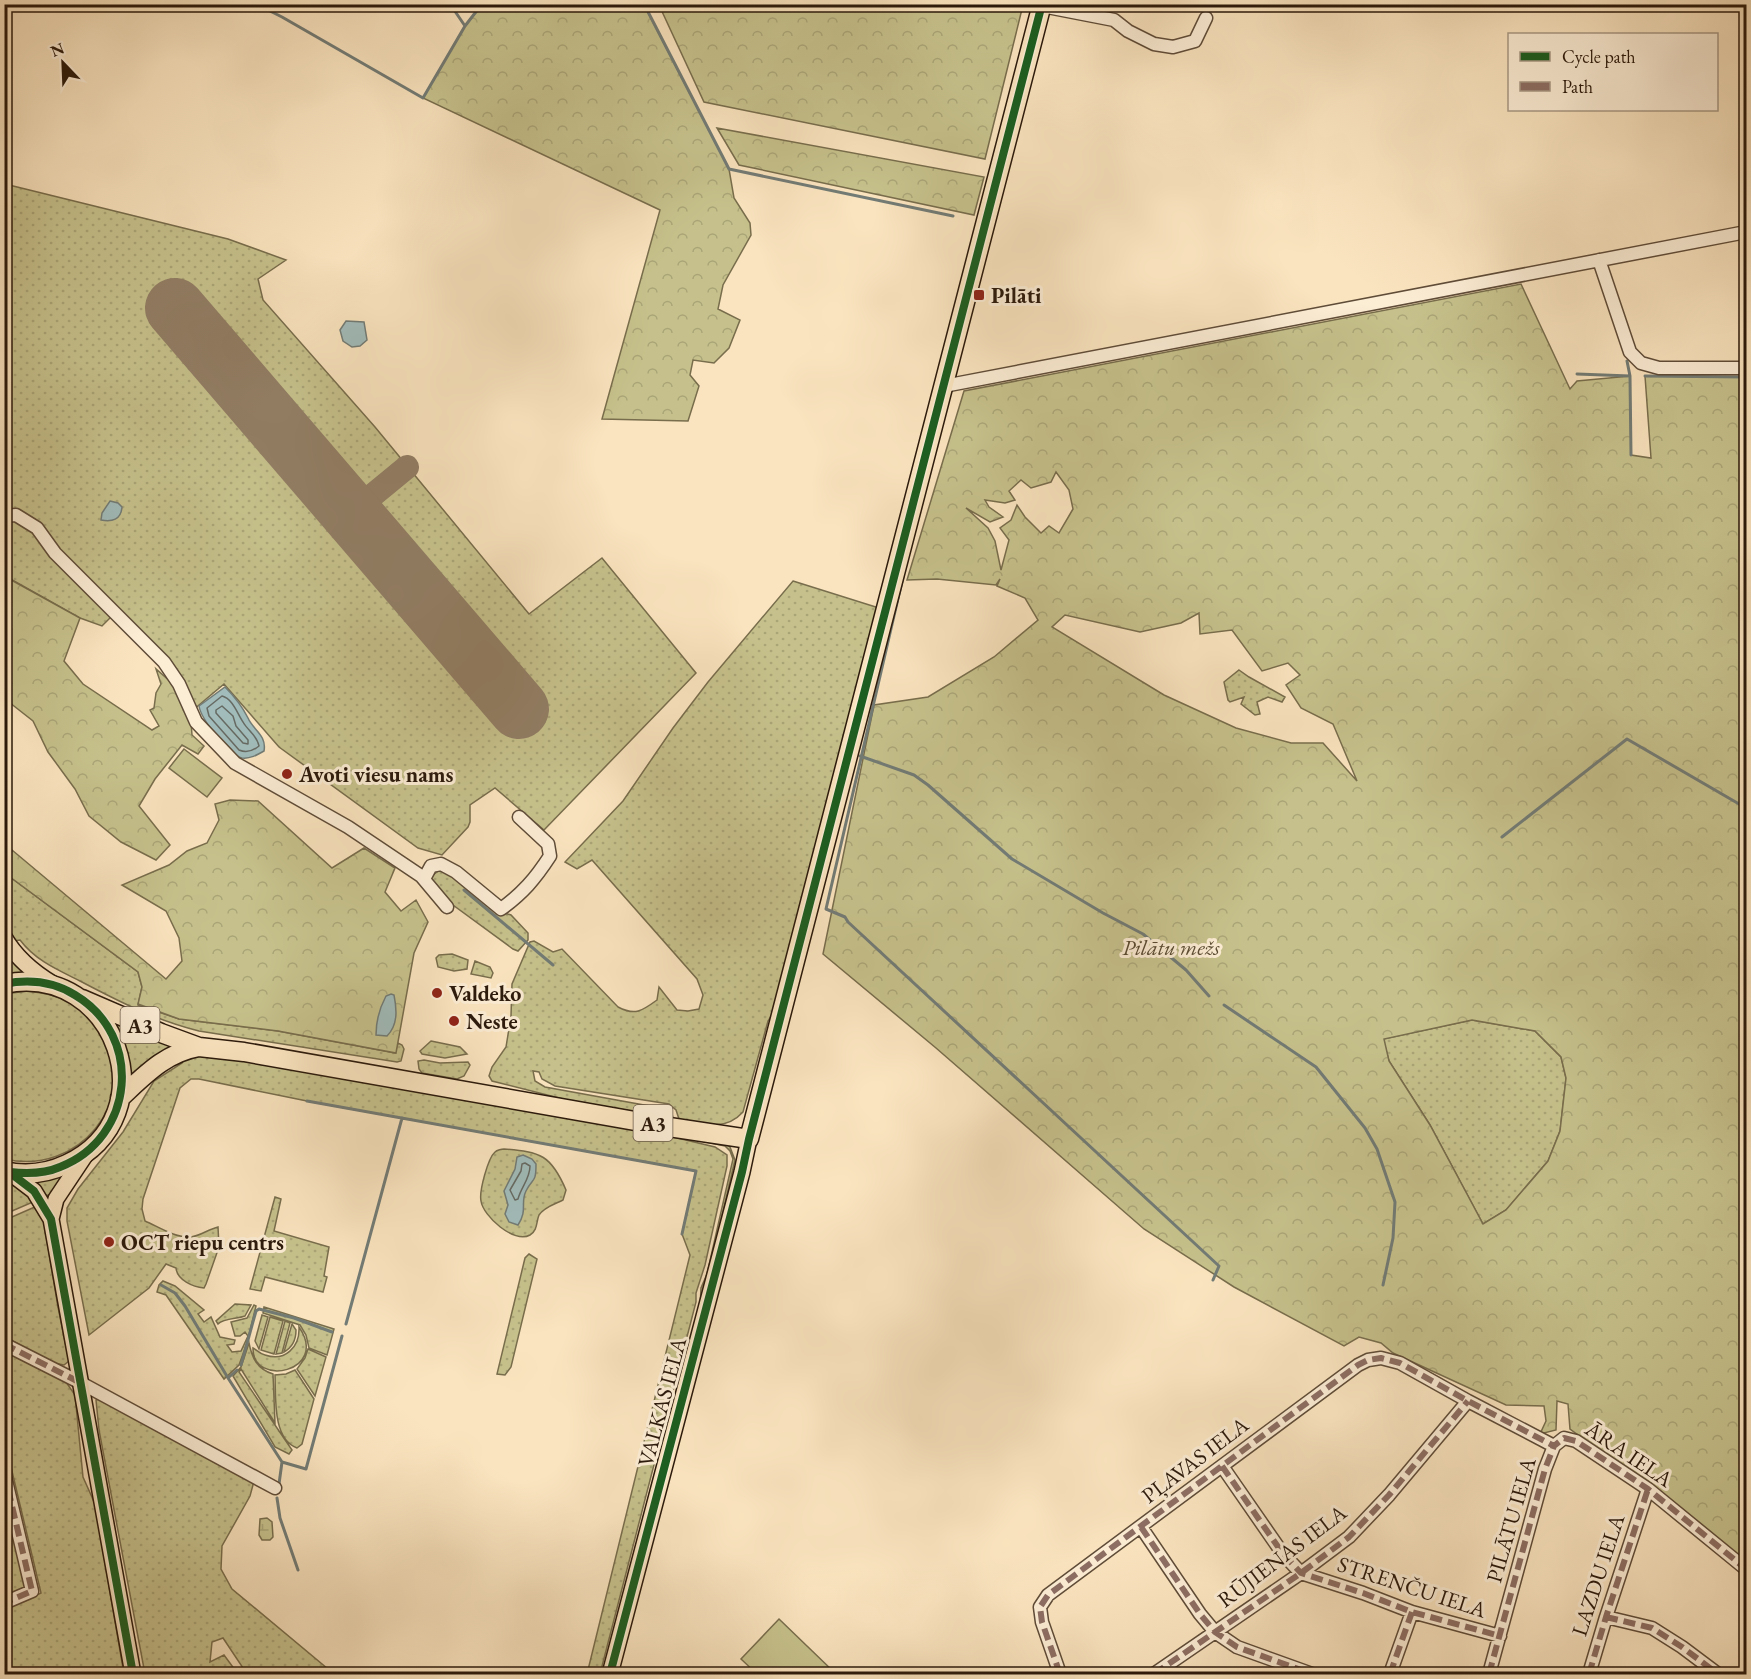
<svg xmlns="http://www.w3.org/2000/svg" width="1751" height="1679" font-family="'EB Garamond',serif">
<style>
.green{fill:url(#green-dots);stroke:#786d4c;stroke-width:1.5}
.forest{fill:url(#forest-crowns);stroke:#786d4c;stroke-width:1.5;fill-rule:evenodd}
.wetland{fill:url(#wetland-marsh);stroke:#786d4c;stroke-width:1.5}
.pitch{fill:#c6c18c;stroke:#786d4c;stroke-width:1.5}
.water{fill:#a1bcbb;stroke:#727b75;stroke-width:1.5}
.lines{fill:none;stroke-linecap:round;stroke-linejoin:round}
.shore{stroke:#666a63;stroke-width:1.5}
.stream{stroke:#727b75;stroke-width:3}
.taxiway{stroke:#927e65;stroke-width:24}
.runway{stroke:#927e65;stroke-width:60}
.minor-casing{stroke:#5f4c38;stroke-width:15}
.major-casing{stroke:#2b190b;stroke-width:18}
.highway-casing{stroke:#2b190b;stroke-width:21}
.minor{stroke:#fcedd5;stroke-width:12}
.major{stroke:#fae4bf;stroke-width:15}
.highway{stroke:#fae4bf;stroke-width:18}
.quiet{stroke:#8d6e63;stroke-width:6;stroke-dasharray:12 6;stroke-linecap:butt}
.cycleway-casing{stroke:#fcedd5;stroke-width:11}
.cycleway{stroke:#1b5e20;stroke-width:8}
.poi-dot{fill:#8f2418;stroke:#fcedd5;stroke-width:2}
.labels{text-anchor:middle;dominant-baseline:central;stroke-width:6;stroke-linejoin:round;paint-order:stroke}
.shield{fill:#fcedd5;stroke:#6a5948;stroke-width:1.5}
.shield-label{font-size:21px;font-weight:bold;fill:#2b190b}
.poi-label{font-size:22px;font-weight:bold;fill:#2b190b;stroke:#fcedd5;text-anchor:start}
.park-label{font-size:22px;font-style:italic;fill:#5a4b32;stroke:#fcedd5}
.street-label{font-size:22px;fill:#2b190b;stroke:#fcedd5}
</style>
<defs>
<pattern id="green-dots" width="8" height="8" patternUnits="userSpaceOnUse" patternTransform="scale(1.5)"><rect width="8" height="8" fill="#c6c18c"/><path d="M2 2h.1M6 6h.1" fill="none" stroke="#aaa577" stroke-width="1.8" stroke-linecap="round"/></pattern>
<pattern id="forest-crowns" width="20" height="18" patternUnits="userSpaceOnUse" patternTransform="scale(1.5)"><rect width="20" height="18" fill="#c6c18c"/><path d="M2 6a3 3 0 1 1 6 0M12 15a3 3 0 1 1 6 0" fill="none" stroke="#aaa577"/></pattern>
<pattern id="wetland-marsh" width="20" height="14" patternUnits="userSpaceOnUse" patternTransform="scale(1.5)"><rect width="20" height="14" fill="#c6c18c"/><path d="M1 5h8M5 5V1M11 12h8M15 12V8" fill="none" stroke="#aaa577"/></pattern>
</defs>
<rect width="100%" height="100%" fill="#fae4bf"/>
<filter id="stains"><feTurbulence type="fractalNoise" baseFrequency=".00333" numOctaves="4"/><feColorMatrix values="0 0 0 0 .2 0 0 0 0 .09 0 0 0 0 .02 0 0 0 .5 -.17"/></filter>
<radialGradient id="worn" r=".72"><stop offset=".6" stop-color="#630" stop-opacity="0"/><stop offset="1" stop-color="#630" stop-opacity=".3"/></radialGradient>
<path class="green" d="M5,184L228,239L286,260L258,279L263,300L375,427L529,614L602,558L696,673L544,830L495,788L470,805V822L468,827L442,855L418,848L279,747L224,684L193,710L173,667L113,615L102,626L80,618L5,576Z
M793,581L879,608L775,1010L768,1021L743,1112C725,1132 702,1124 679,1119L676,1110L669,1104L555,1086L542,1079L539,1072L533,1071L535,1081L545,1087L666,1109L672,1114L673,1118L567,1100L492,1081L489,1076L492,1067L506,1047L511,1016L512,984L530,942L534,941L553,952L562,949L618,1007C635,1016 642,1011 657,1000L659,987L677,1010L688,1011L699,1009L703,995L697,979L592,860L577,869L565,862L623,801L673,728L708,682Z
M1239,670L1249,677L1285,697L1282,702L1268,697L1257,702L1260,714L1255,715L1241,704L1244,697L1230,702L1228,700L1224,682Z
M10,859L6,874L138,972L142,987L138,1005L179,1019L278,1031L395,1053L398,1043L402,1045L404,1049L401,1061L397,1062L199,1031C155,1020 120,1002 80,981C58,970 36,961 20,940L13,941C0,916 5,888 4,861Z
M440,870H446L495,910L511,915L528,933V940L518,951L513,949L442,897L430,883V877Z
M5,951L26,973L5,975Z
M452,954L468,960L467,969L454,971L438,967L436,958L439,955Z
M475,961L490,967L493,973L491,978L471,974Z
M27,991C43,993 59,995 74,1005C86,1012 95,1024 102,1035C141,1102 78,1176 5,1159V994Z
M1472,1020L1535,1031L1561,1057L1566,1078L1560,1131L1548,1161L1506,1210L1483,1224L1430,1125L1389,1061L1383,1039Z
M115,1022L174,1043V1049L131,1082L128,1054Z
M431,1041L460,1047L467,1054L445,1058L422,1054L420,1051Z
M203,1055L233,1058L669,1136L715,1147L727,1155V1166L705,1265L696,1293V1302L600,1674H587L690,1255L682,1234L696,1171L307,1101L199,1079H191L180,1088L143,1199L142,1209L145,1221C159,1227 175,1238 191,1237C200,1236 209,1229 218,1227L219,1247L206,1284L204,1288C193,1287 177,1280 176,1268L166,1264L149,1288L89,1335L67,1221V1208L78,1189L123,1132L154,1081L182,1063V1059Z
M424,1060L440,1063L468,1062L470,1065L464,1076L457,1079L422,1073L419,1069L418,1061Z
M673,1132L724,1143L730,1147L735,1160L707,1281L625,1601L603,1674L700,1308L701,1288L707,1274L733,1159L730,1151L725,1146L674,1135Z
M504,1149C541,1152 551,1155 566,1190L563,1200C555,1204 544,1207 539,1215C536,1222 538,1230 530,1235C514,1244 483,1216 481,1201C479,1191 488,1158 495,1152C497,1150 502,1149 504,1149Z
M65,1175L53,1194L44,1196L29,1181Z
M5,1184C17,1184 26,1192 33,1202L5,1214Z
M275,1197L281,1199L274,1231L329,1247L324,1276L327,1277L323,1292L265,1277L261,1291L250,1289Z
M37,1206L43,1217L58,1307L69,1361L64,1365L54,1363L5,1337V1220Z
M529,1254L537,1259L511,1367L505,1375L497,1374L525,1258Z
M163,1281L175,1286L204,1310L198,1314L204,1322L211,1317L220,1337L235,1340L234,1344L227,1345L232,1352L241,1351L248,1336L245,1332L240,1336H235L231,1322L247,1318L254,1305L256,1306L247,1343L239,1365L224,1379L166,1295L157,1292L159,1285Z
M235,1304L251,1305L245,1316C237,1319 224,1318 218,1324L216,1321Z
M264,1307L334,1329L327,1355L309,1348L306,1335L300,1325L263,1313Z
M262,1315L268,1317L259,1349L255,1341Z
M270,1317L283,1321L274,1354L261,1350Z
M285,1321L290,1323L282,1353L276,1354Z
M292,1324L296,1330C296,1340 293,1347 284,1352Z
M299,1327C330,1372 252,1388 253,1348C257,1350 260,1354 265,1355C285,1362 300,1347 299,1327Z
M249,1343C252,1358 257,1369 273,1374L275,1423L241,1369L239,1372L292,1450L289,1454L275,1447L233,1376L241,1367Z
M308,1349L326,1357L315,1396L297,1369L305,1358Z
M12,1355L66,1382L75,1395L83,1477L95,1504L124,1674H5V1609L41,1593L11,1467L5,1451L4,1367Z
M295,1370L314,1399L302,1444L297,1448C272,1439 276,1396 275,1375L286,1374Z
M102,1398L252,1479L253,1485L250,1496L222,1546L221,1569L232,1589L334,1674H247L223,1638L212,1642L210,1662L224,1655L238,1674H145L99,1430L96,1400Z
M4,1484L26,1586L19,1593L4,1600Z"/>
<path class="forest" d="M482,5H644L729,169L734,198L750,223L751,235L723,285L718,309L740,320L729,348L714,363L693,360L690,375L699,386L688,421L602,419L660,210L423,98L465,26Z
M659,5H1023L985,159L704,102Z
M717,128L984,177L974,215L739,165Z
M1521,284L1570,389L1577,381L1630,376L1631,455L1651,458L1645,376L1746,377V1565L1651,1488L1570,1429L1568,1404L1557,1401L1556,1430L1540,1434L1546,1421L1544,1406L1506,1405L1393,1353L1381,1343L1359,1337L1344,1346L1234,1287L1144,1229L936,1048L823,954L874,705L928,697L994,657L1038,620L1025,598L997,586L1000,579L996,585L937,579L907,580L964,391ZM1056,472L1069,490L1073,509L1059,533L1049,526L1041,533L1025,517L1017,505L1011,520L1000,528L1009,540L1001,570L995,541L988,528L966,508L990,522L1003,517L989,507L985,500L1005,503L1015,500L1009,491L1021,480L1031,488L1051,482ZM1199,613L1200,634L1232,630L1262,671L1288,663L1300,675L1286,685L1301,708L1333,724L1357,781L1323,743H1291L1236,728L1164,695L1052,627L1065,615L1140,632L1181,623ZM1472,1020L1535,1031L1561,1057L1566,1078L1560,1131L1548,1161L1506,1210L1483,1224L1430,1125L1389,1061L1384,1039Z
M4,576L80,618L64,661L83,684L152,730L159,726L150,710L154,708L156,693L161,684L156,669L172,683L191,722L192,735L204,746L198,754L182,745L155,779L139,806L170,845L156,860L121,842L89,816L75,789L48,752L33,721L5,699Z
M230,800L258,801L332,868L364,848L395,868L385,892L401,911L416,900L428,922L414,953L396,1053L278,1031L179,1019L138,1004L142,987L138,972L6,874L12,850L166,979L182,961L179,938L166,911L122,885L169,865L187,851L207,843L219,820L215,804Z"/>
<path class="wetland" d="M267,1518L272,1522L273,1537L270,1540H262L259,1535L260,1519Z"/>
<path class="pitch" d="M184,749L222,778L207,797L169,768Z
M779,1619L836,1674H757L741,1659Z"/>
<path class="water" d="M346,321L364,322L367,340L360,346L352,347L343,341L340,330Z
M110,501L118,503L122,507C121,520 112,522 101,520L102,513Z
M225,687C235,697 242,706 248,718C253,730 267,735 264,751C257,755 250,759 242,758C229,755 201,719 199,706Z
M391,994L394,995C397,1010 398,1025 387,1036L376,1035C376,1020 379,1009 386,996Z
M523,1155L532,1159L536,1164C536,1184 533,1177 526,1191C520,1203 528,1210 518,1225L509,1222L505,1214L508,1205L504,1191L515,1169L517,1157Z"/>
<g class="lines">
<path class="shore" d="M222,696C233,699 237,713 243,722C248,731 257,735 259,746C253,751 246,753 239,750L209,716L207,708Z
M222,706L233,716L236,726L248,740V744L243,743L216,713V710Z
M525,1163L530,1166C530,1179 521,1187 518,1199L515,1200L510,1190L521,1171L522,1164Z"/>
<path class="stream" d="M256,4L282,17L423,98L465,26L482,4
M450,4L465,26
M644,4L729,169L953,216
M4,7L5,4
M1627,361L1630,376L1631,455
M1577,374L1630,376
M1645,376L1746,377
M903,577L826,909L845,917L848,922L1219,1266L1213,1280
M860,756L914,775L928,785L1012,859L1103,913L1143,934L1186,970L1209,996
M1502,837L1627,739L1746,808
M464,890L553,965
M1224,1005L1316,1067L1365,1128L1377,1149L1395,1202L1393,1238L1383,1285
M307,1101L696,1171L682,1234
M161,1285L175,1293L185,1306L228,1378L282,1462L279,1484
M346,1324L402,1118
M241,1365L256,1311L259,1309L294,1318L332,1332
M228,1378L237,1370
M282,1462L306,1469L342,1336
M277,1498L280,1518L298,1570"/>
<path class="taxiway" d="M351,513L407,467"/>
<path class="runway" d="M175,308L519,709"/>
<defs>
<path id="minor" d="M1042,6L1114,20L1128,31L1154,44L1173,47L1195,41L1206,18
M1599,260L1630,352L1641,363L1659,368H1746
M944,386L1746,232
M4,516L16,515L37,528L55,553L164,662L179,684L196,722L235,763L348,827L421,876L447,907
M424,879L431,866L441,864L456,872L501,909C523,893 535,879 550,856L548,844L519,817
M4,1344L81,1383L275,1488
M1222,1466L1283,1554L1301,1573L1363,1593L1412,1612L1500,1636
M4,1472L32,1591L4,1603
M1141,1527L1200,1614L1215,1632L1237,1647L1312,1674
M1606,1617L1652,1628L1682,1647L1718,1674
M1060,1674L1042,1622L1040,1607L1048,1595L1358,1365L1368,1360L1381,1358L1400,1363L1468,1401L1554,1446L1564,1438L1576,1441L1648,1489L1746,1569
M1154,1674L1301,1573L1349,1537L1389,1495L1468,1401
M1390,1674L1412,1612
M1489,1674L1545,1469L1554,1446
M1589,1674L1606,1617L1648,1489"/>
<path id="major" d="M4,937C16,958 33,972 53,984
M9,1172L34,1191L51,1219L133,1674
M51,1219L56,1199L88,1151
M610,1674L742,1172L749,1139"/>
<path id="highway" d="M4,984C116,961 170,1116 67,1164C48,1173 26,1176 4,1171
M82,999L161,1033L199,1047L244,1052L669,1127L749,1139L1042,4
M120,1098C145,1075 165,1053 199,1047"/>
</defs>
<use href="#minor" class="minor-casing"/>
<use href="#major" class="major-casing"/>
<use href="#highway" class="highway-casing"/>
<use href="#minor" class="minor"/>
<use href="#major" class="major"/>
<use href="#highway" class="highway"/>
<path class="quiet" d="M4,1344L81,1383
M1222,1466L1283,1554L1301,1573L1363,1593L1412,1612L1500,1636
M4,1472L32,1591L4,1603
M1141,1527L1200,1614L1215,1632L1237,1647L1312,1674
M1606,1617L1652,1628L1682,1647L1718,1674
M1060,1674L1042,1622L1040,1607L1048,1595L1358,1365L1368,1360L1381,1358L1400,1363L1468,1401L1554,1446L1564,1438L1576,1441L1648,1489L1746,1569
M1154,1674L1301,1573L1349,1537L1389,1495L1468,1401
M1390,1674L1412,1612
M1489,1674L1545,1469L1554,1446
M1589,1674L1606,1617L1648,1489"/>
<defs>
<path id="cycleway" d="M4,984C29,979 54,982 75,995C144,1036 135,1138 60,1167C44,1174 27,1174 10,1172
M9,1172L34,1191L51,1219L133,1674
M610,1674L742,1172L749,1139L1042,4"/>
</defs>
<use href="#cycleway" class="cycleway-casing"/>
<use href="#cycleway" class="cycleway"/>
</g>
<g class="poi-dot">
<rect x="973" y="289" width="12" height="12" rx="3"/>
<circle cx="287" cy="774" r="6"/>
<circle cx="437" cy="993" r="6"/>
<circle cx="454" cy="1021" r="6"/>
<circle cx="109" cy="1242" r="6"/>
</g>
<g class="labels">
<g class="shield">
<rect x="120.5" y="1007" width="39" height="36" rx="4.5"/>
<rect x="633.5" y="1105" width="39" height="36" rx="4.5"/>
</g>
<g class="shield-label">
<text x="140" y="1025">A3</text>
<text x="653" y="1123">A3</text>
</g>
<g class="poi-label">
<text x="991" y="295">Pilāti</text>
<text x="299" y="774">Avoti viesu nams</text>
<text x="449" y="993">Valdeko</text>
<text x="466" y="1021">Neste</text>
<text x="121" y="1242">OCT riepu centrs</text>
</g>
<g class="park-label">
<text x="1171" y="947">Pilātu mežs</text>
</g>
<g class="street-label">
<text transform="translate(662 1402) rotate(-75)">VALKAS IELA</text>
<text transform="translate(1629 1454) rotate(34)">ĀRA IELA</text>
<text transform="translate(1195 1460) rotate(-37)">PĻAVAS IELA</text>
<text transform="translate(1511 1520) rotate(-74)">PILĀTU IELA</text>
<text transform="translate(1282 1556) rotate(-37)">RŪJIENAS IELA</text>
<text transform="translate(1598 1575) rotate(-72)">LAZDU IELA</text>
<text transform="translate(1412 1587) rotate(18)">STRENČU IELA</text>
</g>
</g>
<rect width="1751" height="1679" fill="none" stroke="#fae4bf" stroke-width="24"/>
<rect x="6" y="6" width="1739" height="1667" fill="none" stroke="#2b190b" stroke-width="3"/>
<rect x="12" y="12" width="1727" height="1655" fill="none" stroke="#2b190b" stroke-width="1.5"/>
<rect x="1508" y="33" width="210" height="78" fill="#fcedd5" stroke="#a89884" stroke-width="1.5"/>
<rect x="1520" y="52" width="30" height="9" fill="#1b5e20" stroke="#a89884" stroke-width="1.5"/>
<text x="1562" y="63" font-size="18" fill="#2b190b">Cycle path</text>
<rect x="1520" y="82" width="30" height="9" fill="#8d6e63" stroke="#a89884" stroke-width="1.5"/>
<text x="1562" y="93" font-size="18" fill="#2b190b">Path</text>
<g transform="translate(63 63) rotate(337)" stroke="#fcedd5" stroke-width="4.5" paint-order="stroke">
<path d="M0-4.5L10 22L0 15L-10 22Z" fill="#2b190b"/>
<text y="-9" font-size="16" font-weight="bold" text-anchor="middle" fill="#2b190b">N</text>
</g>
<rect width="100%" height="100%" filter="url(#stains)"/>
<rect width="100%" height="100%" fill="url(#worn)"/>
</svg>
